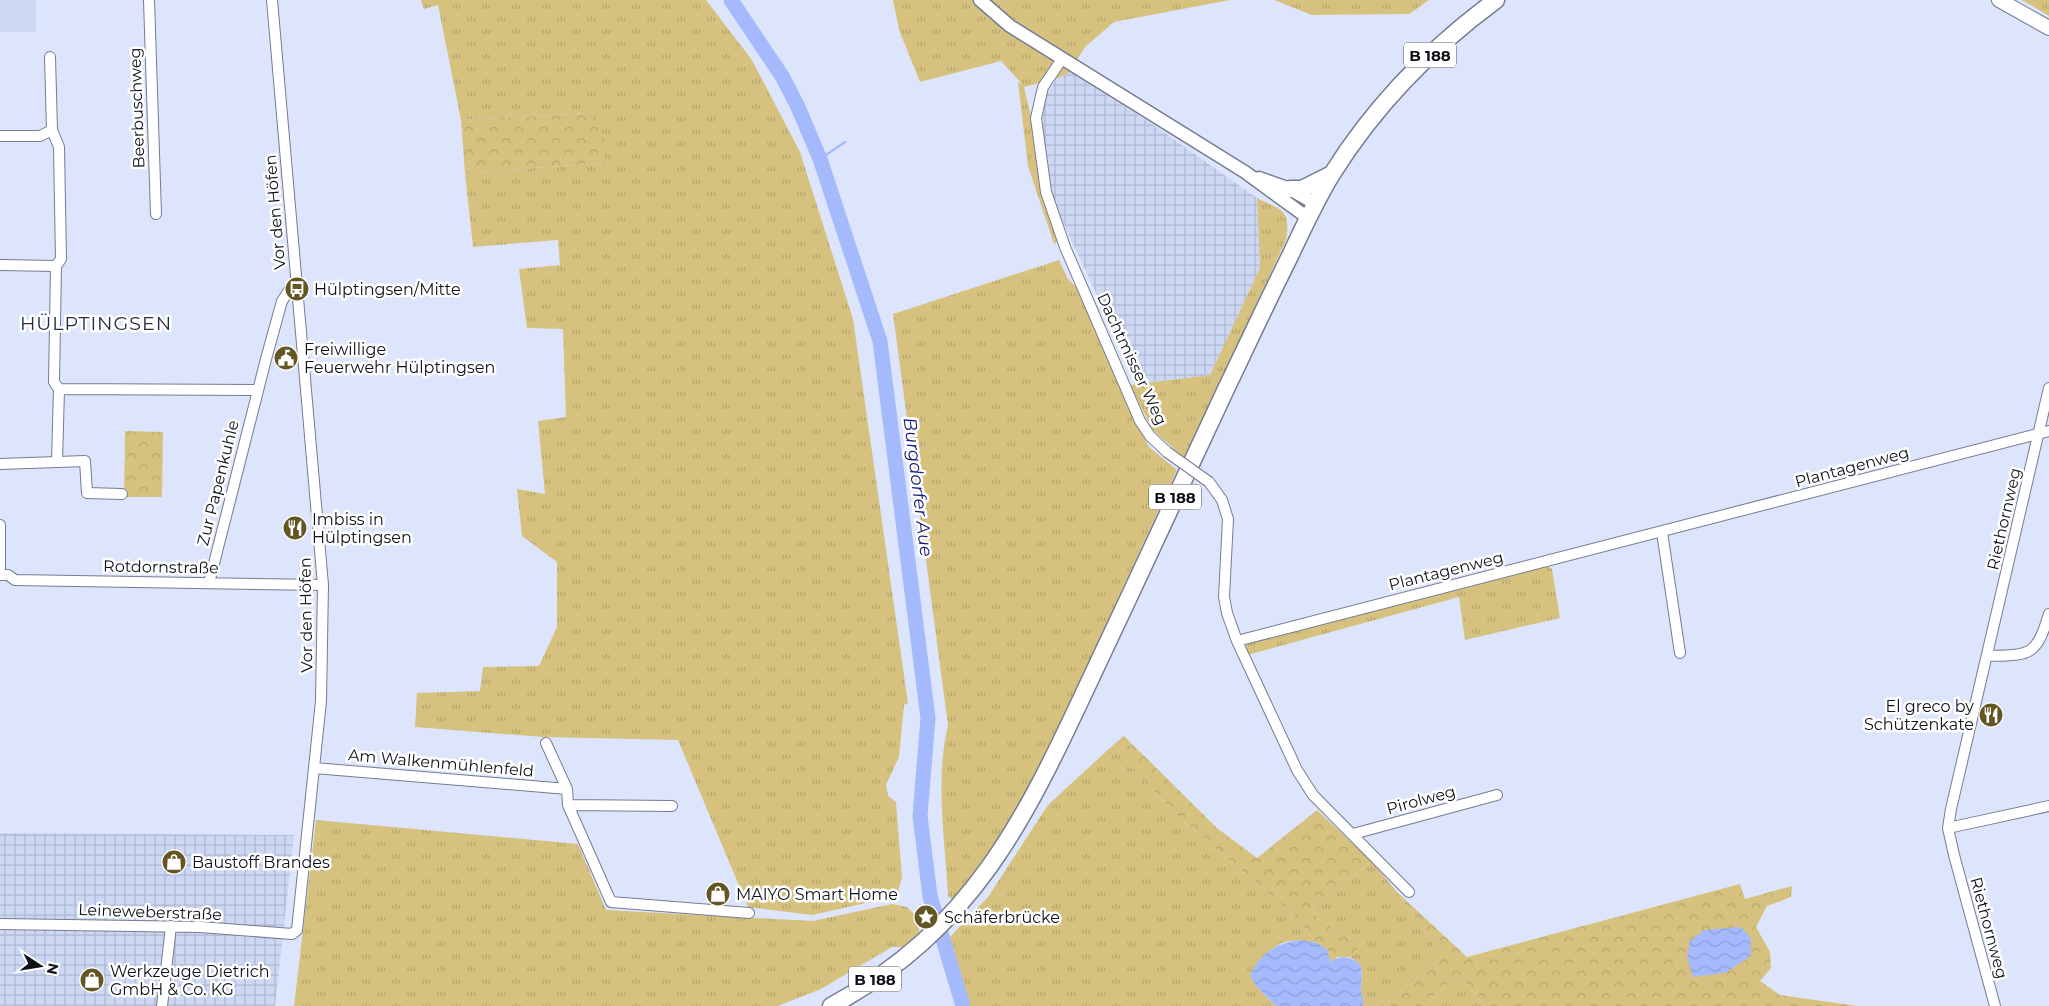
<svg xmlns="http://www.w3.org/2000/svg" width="2049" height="1006" font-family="Montserrat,sans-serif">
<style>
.built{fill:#ccd7f4}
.industrial{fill:url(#industrial-grid)}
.grass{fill:url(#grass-tufts)}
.forest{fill:url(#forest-crowns)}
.water{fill:url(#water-waves)}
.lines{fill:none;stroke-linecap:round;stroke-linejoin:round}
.stream{stroke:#a4bafc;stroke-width:2.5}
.river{stroke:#a4bafc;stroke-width:15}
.minor-casing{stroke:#757c91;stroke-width:12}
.tertiary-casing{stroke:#757c91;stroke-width:15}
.secondary-casing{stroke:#757c91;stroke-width:16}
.primary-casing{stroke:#757c91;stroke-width:19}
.minor{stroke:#fff;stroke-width:10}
.tertiary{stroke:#fff;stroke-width:12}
.secondary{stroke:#fff;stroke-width:14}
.primary{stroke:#fff;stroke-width:16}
.minor-bridge-casing{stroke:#757c91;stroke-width:12;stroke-linecap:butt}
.minor-bridge{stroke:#fff;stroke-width:10}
.labels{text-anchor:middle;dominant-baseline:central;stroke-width:5;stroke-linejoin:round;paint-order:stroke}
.shield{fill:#fff;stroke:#56585d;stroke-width:1}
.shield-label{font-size:15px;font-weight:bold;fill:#0e1118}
.street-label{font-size:16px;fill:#0e1118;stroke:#fff}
.poi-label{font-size:16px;fill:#0e1118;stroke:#fff;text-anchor:start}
.water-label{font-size:18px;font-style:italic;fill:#151b77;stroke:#fff}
.quarter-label{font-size:19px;letter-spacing:1px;fill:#262c3e;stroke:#fff}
</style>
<defs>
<pattern id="industrial-grid" width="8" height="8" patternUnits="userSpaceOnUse" patternTransform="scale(1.25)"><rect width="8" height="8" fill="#ccd7f4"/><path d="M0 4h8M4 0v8" fill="none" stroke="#aeb8d0"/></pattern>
<pattern id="grass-tufts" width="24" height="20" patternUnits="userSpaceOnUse" patternTransform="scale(1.25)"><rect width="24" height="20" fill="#d6c27e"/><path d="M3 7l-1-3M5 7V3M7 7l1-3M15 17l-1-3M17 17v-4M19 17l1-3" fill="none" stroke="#b6a66c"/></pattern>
<pattern id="forest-crowns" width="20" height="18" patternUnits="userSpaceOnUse" patternTransform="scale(1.25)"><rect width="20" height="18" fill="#d6c27e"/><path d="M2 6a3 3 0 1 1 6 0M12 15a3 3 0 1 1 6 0" fill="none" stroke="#b6a66c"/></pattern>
<pattern id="water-waves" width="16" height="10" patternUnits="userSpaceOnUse" patternTransform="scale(1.25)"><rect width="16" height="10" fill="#a4bafc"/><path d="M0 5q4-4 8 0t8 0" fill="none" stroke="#8c9fd7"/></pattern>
</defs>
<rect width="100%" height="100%" fill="#dde5fd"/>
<path class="built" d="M0,0H36V32H0Z"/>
<path class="industrial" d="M1070,72L1152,124L1257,198L1260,268L1210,375L1140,384L1111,325L1050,194L1039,120L1043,101L1056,79Z
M0,833L294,835L275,1006H0Z"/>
<path class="grass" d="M421,0H706L752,60L800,152L853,319L908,703L904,705L899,757L886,785L888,796L896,802L902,877L897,896L812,915L748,907L678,740L543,737L415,727L417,693L480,691L483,667L539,666L557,627V562L522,536L517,489L545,494L538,421L566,417L563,329L527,328L519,269L560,265L558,240L473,247L465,173L604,163L589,113L461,120L438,5L424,9Z
M893,0H1230L1114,22L1085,47L1070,72L1056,79L1024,87L1060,240L1054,244L1028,166L1018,82L1022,84L1001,61L920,82L899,30Z
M1274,0H1429L1409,14L1312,15Z
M2022,0H2049V16Z
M1257,198C1283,211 1291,209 1286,240L1184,458L1152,429L1130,385L1210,375L1260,268Z
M1059,260L1068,279L1081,292L1138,426L1149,447L1177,470L1029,793L1004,834L954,901L948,896C945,840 935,779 948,725L893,314Z
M1546,565L1552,569L1560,618L1465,640L1459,597L1247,655L1245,647L1252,640Z
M1112,746L1175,814L1295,916L1317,943C1281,936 1275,944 1253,970L1255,985L1276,1006H970L950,937L988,897L1048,805Z
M316,820L578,844L606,910L813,921L892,904L907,907L914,914L920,933L903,947H892L821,989L778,1006H294Z
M1372,862L1397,892L1442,957L1383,1006H1363C1364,1000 1361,996 1361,989C1361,980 1363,974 1360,964L1350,957L1361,945L1318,919L1312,906Z
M1458,975L1485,1006H1424Z"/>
<path class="forest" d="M589,113L604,137V163L465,173L461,120Z
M125,431L163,432L162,497H124Z
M1124,736L1217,828L1257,858L1317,810L1372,862L1312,906L1318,919L1361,945L1350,957H1337L1330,963L1328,950L1317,943L1295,916L1175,814L1112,746Z
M1740,884L1745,899L1792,886L1791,897L1767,906L1756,927L1770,952L1771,968L1760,981L1780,995L1857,1006H1485L1458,975L1424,1006H1383L1442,957L1397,892L1467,957Z"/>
<path class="water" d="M1741,927L1751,938V956L1725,973L1693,977L1687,958L1690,941L1704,930Z
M1302,940L1317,943L1328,950L1330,962C1341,955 1349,956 1360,964C1363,974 1361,980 1361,989C1361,996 1365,999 1363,1006H1276L1255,985L1250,975C1261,952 1278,942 1302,940Z"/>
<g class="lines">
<path class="stream" d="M820,159L845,142"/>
<path class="river" d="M731,0L782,76L798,107L820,159L880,341L928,718L920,816L930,896L963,1006"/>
<defs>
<path id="minor" d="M149,0L156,214
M1062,59L1043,87L1036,118L1046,192L1065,247L1140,421L1150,436L1167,452
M0,136H40L52,130
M0,265L56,266
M59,389L257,390
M57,462L85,461L87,493L122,494
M0,464L57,462L59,389L54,382L56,266L61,259L59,147L52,130L50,57
M1209,482L1222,500L1228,519L1224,597L1227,613L1237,641L1297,770L1313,795L1409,892
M0,525V569
M1662,532L1680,653
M0,575H8L15,580L323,585
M209,583L266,359L282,301L296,280
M1237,641L2049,431
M1987,656C2030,655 2036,657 2049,614
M546,743L567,789
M314,768L567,789L568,805L611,902L749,913
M568,805L672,806
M1948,828L2049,806
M1353,834L1497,795
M0,924L200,927L292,934L297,930L321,701L323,585L272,0
M162,1006L171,926
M1995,1006L1954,855L1948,828L1951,809L2049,388"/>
<path id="tertiary" d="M980,0L1010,26L1245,172L1308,218
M1259,178L1290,189L1316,204"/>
<path id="secondary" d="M1999,0L2049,28"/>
<path id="primary" d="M1290,189H1302L1332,174
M831,1006C980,926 1030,808 1098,663C1141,572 1183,481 1226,389C1247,345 1268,300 1290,256C1303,228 1316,200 1332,174C1375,105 1431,48 1496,0"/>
</defs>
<use href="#minor" class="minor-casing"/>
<use href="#tertiary" class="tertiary-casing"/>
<use href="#secondary" class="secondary-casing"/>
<use href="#primary" class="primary-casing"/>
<use href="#minor" class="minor"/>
<use href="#tertiary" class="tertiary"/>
<use href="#secondary" class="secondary"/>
<use href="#primary" class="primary"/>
<defs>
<path id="minor-bridge" d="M1167,452L1209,482"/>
</defs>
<use href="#minor-bridge" class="minor-bridge-casing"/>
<use href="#minor-bridge" class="minor-bridge"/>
</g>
<defs>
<symbol id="bus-disc" viewBox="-11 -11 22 22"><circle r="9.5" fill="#645623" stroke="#fff"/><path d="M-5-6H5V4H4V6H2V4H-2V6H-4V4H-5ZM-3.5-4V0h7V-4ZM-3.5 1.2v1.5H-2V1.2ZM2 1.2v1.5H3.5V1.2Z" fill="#fff"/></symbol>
<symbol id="civic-disc" viewBox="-11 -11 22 22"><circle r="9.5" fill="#645623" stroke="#fff"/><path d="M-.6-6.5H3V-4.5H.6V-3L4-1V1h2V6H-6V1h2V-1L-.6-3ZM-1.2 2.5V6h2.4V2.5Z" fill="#fff"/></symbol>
<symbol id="restaurant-disc" viewBox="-11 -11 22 22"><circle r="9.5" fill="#645623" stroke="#fff"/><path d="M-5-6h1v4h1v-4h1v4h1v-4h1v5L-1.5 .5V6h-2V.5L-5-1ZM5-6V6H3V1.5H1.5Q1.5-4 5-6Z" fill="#fff"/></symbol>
<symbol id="shop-disc" viewBox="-11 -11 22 22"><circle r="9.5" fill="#645623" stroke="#fff"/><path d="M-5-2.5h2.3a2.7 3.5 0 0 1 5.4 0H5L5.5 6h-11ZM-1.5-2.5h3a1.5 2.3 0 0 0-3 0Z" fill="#fff"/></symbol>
<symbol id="sight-disc" viewBox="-11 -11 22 22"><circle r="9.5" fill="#645623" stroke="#fff"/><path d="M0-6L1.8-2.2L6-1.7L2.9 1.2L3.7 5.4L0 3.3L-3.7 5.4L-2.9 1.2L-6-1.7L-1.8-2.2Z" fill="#fff"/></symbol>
</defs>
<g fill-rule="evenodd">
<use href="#bus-disc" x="283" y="275" width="28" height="28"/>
<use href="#civic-disc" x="272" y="344" width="28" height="28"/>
<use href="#restaurant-disc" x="281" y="514" width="28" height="28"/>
<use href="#restaurant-disc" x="1977" y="701" width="28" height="28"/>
<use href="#shop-disc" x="160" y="848" width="28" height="28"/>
<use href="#shop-disc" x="704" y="880" width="28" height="28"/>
<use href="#sight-disc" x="912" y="903" width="28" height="28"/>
<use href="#shop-disc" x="78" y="966" width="28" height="28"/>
</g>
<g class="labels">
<g class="shield">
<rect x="1404" y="42.5" width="52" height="25" rx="4"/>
<rect x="1149" y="484.5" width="52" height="25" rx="4"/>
<rect x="849" y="966.5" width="52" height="25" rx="4"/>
</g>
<g class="shield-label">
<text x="1430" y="55">B 188</text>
<text x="1175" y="497">B 188</text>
<text x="875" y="979">B 188</text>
</g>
<g class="street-label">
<text transform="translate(137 108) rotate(-92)">Beerbuschweg</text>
<text transform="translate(275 212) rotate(-95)">Vor den Höfen</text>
<text transform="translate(1132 359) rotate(65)">Dachtmisser Weg</text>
<text transform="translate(1852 467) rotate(-15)">Plantagenweg</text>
<text transform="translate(218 483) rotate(-76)">Zur Papenkuhle</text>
<text transform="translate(2004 519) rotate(-77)">Riethornweg</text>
<text transform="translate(161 567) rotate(1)">Rotdornstraße</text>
<text transform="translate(1446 571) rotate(-14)">Plantagenweg</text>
<text transform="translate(306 615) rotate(-91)">Vor den Höfen</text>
<text transform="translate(441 763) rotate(5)">Am Walkenmühlenfeld</text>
<text transform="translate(1421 800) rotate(-15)">Pirolweg</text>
<text transform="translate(150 912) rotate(2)">Leineweberstraße</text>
<text transform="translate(1989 928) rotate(75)">Riethornweg</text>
</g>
<g class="poi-label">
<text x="314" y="289">Hülptingsen/Mitte</text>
<text x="304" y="349">Freiwillige<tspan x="304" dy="18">Feuerwehr Hülptingsen</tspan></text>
<text x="312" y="519">Imbiss in<tspan x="312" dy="18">Hülptingsen</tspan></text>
<text x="1974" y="706" text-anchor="end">El greco by<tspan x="1974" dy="18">Schützenkate</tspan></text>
<text x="192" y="862">Baustoff Brandes</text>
<text x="736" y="894">MAIYO Smart Home</text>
<text x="944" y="917">Schäferbrücke</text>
<text x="110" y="971">Werkzeuge Dietrich<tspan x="110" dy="18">GmbH &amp; Co. KG</tspan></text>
</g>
<g class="water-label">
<text transform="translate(918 487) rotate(83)">Burgdorfer Aue</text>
</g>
<g class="quarter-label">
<text x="96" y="323">HÜLPTINGSEN</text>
</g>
</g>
<g transform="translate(40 966) rotate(102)" stroke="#ffffff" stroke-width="4" paint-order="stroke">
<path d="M0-4L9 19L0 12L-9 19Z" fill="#0e1118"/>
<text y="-8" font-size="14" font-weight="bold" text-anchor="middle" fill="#0e1118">N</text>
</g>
</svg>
